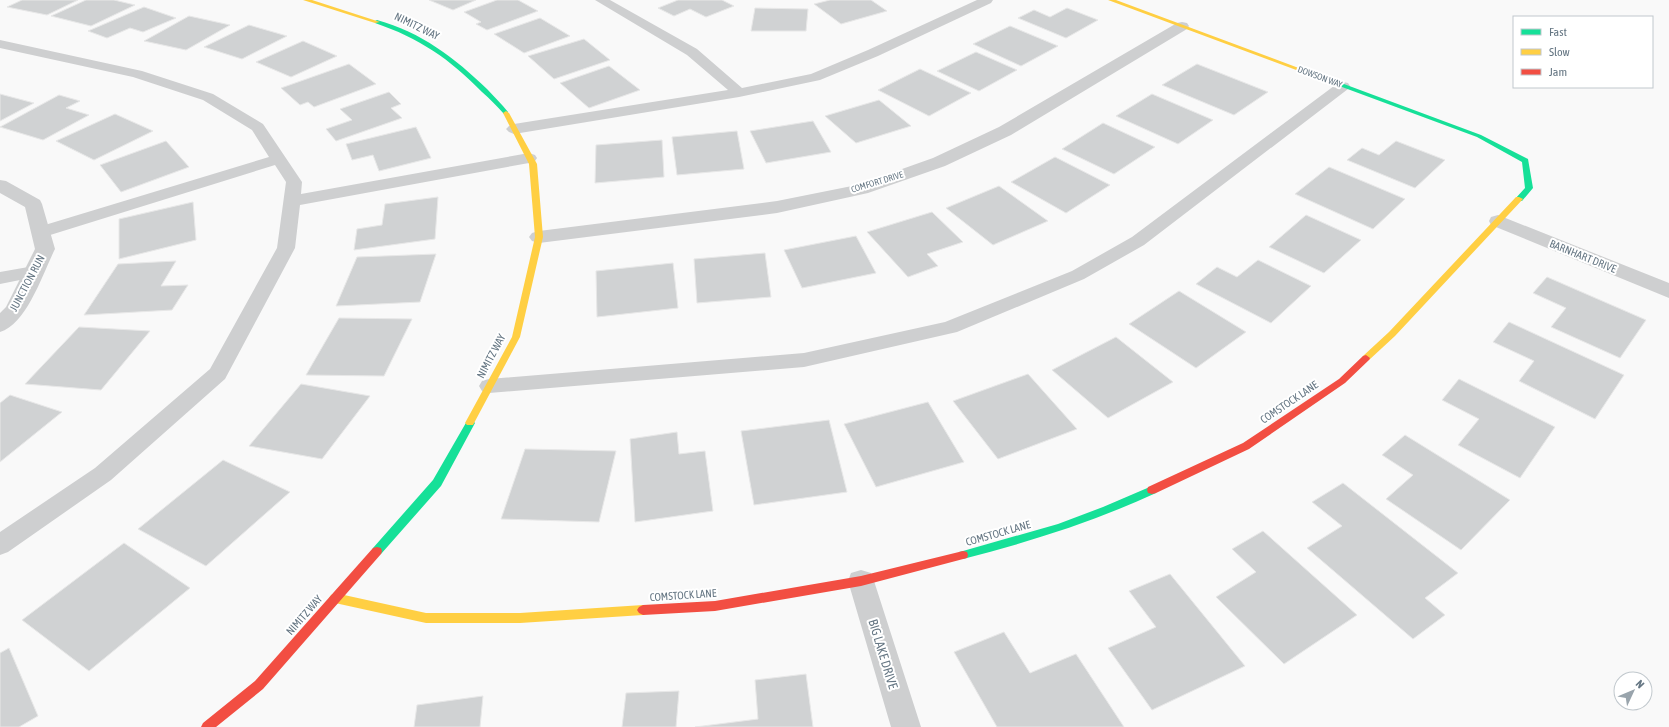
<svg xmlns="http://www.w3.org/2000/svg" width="1669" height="727" font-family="'Asap Condensed',sans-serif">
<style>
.building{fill:#d0d2d3;stroke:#e8e8e8}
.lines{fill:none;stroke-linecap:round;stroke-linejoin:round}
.lane{fill:#cecfd0;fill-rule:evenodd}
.street{fill:#cecfd0;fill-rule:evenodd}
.fast{fill:#16e098;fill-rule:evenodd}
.slow{fill:#ffcf43;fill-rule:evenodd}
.jam{fill:#f24e42;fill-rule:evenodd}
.labels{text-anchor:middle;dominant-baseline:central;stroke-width:4;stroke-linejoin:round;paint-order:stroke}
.far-street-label{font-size:9px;fill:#657683;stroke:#fff}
.street-label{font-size:11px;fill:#657683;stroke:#fff}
.near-street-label{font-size:13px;fill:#657683;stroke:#fff}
</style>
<rect width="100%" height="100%" fill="#f9f9f9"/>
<path class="building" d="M22,0H78L47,15L7,7Z
M86,0H114L135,5L91,26L51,16Z
M429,0H476L453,10Z
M497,0H518L538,11L487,30L476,24L481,22L464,12Z
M678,0H722L734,6L706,17L690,9L674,16L658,8Z
M830,0H871L887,11L841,24L814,4Z
M144,7L176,18L143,32L130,28L107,38L88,31Z
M755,8L808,9L806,31H751Z
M1067,8L1098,20L1066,38L1018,18L1034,10L1050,17Z
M189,16L230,25L186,50L144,41Z
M540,18L570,36L524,53L494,34Z
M249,25L287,36L242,59L204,47Z
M1010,26L1058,46L1021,66L973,44Z
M584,39L610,60L554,79L528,56Z
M303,41L337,56L291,77L256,62Z
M976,52L1017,70L979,91L937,71Z
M349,64L376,84L314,107L308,102L300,105L281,88Z
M1197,64L1268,92L1234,115L1162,85Z
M609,66L640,90L589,108L560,83Z
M920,69L971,93L929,116L878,90Z
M389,92L401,104L391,108L402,118L336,141L326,129L352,120L340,109Z
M0,94L34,103L0,121Z
M1152,94L1213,120L1178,144L1116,116Z
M59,95L80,101L66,108L89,115L43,140L0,127Z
M879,100L911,126L856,143L825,116Z
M115,114L153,131L94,160L56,141Z
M813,121L831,152L766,163L750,131Z
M1103,123L1155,147L1114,174L1062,149Z
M416,127L431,158L379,171L373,155L352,160L346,144Z
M737,131L744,169L677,175L672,137Z
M662,140L664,177L595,183L596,145Z
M166,141L189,167L121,192L100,165Z
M1396,141L1445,160L1415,188L1347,160L1362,148L1379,155Z
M1055,157L1110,185L1066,213L1011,182Z
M1329,167L1405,199L1373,229L1295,194Z
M999,186L1048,221L993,245L946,208Z
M438,197L435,239L354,250L357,229L382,225L385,204Z
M193,202L196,240L119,259V219Z
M932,212L963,242L927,254L938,266L908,277L867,232Z
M1306,215L1361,240L1324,273L1269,247Z
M856,236L876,273L802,288L784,250Z
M765,253L771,297L697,303L694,259Z
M436,254L420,302L336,306L357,257Z
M1258,260L1311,286L1271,323L1196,284L1217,267L1237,277Z
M176,261L161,286L188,285L172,310L84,315L118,264Z
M673,263L678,308L597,317L596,271Z
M1547,277L1646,320L1620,358L1551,327L1566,308L1533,293Z
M1179,291L1246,332L1196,368L1129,324Z
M339,318L412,319L384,376L306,375Z
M1509,322L1624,375L1595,419L1519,381L1534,361L1493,342Z
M79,327L150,331L101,390L25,384Z
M1116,337L1173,382L1108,418L1052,370Z
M1028,374L1077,429L998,459L953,401Z
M1459,379L1555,427L1520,478L1458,445L1479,419L1442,400Z
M301,384L370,396L322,459L249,446Z
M10,395L62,412L0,462V403Z
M928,402L964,462L876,487L844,424Z
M829,420L847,492L754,505L741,431Z
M677,432L679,454L705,451L713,511L635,522L630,439Z
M1405,435L1510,500L1461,550L1386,499L1413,475L1382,455Z
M525,449L616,451L599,522L501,519Z
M223,460L290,492L206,566L138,529Z
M1343,483L1458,573L1425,598L1445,615L1413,639L1307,548L1342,526L1312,502Z
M1263,531L1357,615L1284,664L1216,597L1256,572L1232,549Z
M124,543L190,588L89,671L22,620Z
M1170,574L1245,666L1152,710L1108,648L1156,627L1129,591Z
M1004,632L1030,673L1076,654L1124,727H997L954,652Z
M9,648L38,716L19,727H0V653Z
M806,674L813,727H695L758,719L755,680Z
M679,691L676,727H622L626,693Z
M483,696L480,727H414L417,705Z"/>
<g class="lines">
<path class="lane" d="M595,0H610L697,49L742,88L811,74L868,50L977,0H993L991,3L878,56L820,80L739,97L514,134L509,132L506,129L509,126L514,124L728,90L687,55Z
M0,40L142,71L213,94L263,124L302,182L301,194L529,153L535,155L537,158L535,161L529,163L300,205L295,248L225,379L111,480L8,552L0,555V532L95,468L210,369L277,248L286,182L275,165L47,236L41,237L35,236L32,232L35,228L269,157L252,130L203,100L133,77L0,48Z
M1343,82L1348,83L1350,86L1348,89L1144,245L1084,279L957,332L804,367L489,393L482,391L479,386L482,381L489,379L804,353L945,322L1072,271L1132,237L1338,83Z
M34,266L40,268L43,272L40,276L0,284V272Z"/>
<path class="street" d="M1182,22L1187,23L1189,26L1187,29L1011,135L945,166L868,193L777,213L539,243L532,241L529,237L532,233L539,231L777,201L857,185L933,158L999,127L1177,23Z
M0,180L6,181L40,200L42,204L55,249C43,273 27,324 0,332V313L6,307L35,249L25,207L0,193Z
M1498,215L1669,283V298L1491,225L1489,221L1491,217Z
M861,570L871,573L874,581L921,727H891L848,581L851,573Z"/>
<path class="fast" d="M377,20C421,32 455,58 487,89C494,97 502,104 508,112V114H504C497,106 490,99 482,92C450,59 419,38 375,23V21Z
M1309,71L1481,135L1528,159L1533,188L1522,201H1516L1515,199L1525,188L1522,162L1477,137L1307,74L1306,73Z
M470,419L473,421L475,423L441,486L381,554L377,555L373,554L372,551L373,548L433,480L467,421Z
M1152,486L1156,487L1157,490L1156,493C1093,522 1029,542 963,559L959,558L958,555L959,552L963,551L1058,524L1103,507Z"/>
<path class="slow" d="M303,0H312L380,22L375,23Z
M1108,0H1116L1312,73L1307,74Z
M506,111L509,113L537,164L543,237L520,337L473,425H467L465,423L512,337L535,237L529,164L503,113Z
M1516,197H1519L1523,199L1395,336L1369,360H1363L1362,358L1363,356L1389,332Z
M335,593L426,613H520L643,605L647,607L649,610L647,613L643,615L520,623H426L335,603L331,601L329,598L331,595Z"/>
<path class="jam" d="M1366,355L1370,358L1369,360L1345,383L1249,449L1156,493L1152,494L1148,493L1147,490L1148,487L1243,443L1339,379L1363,356Z
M377,547L381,548L382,551L381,554L263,689L216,727H201L203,723L255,681L373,548Z
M963,551L967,552L968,555L967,558L861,586L715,611L643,615L639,613L637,610L639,607L643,605L715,601L861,576Z"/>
</g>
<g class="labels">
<g class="far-street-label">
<text transform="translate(1320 77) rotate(20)">DOWSON WAY</text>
<text transform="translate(877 182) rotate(-17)">COMFORT DRIVE</text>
</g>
<g class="street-label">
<text transform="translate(417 26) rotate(26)">NIMITZ WAY</text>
<text transform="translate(1583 256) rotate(22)">BARNHART DRIVE</text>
<text transform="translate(27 283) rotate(-62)">JUNCTION RUN</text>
<text transform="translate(491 356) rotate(-62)">NIMITZ WAY</text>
<text transform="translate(1289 402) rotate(-34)">COMSTOCK LANE</text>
<text transform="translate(998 533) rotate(-16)">COMSTOCK LANE</text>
<text transform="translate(683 595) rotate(-4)">COMSTOCK LANE</text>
<text transform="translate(304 615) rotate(-49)">NIMITZ WAY</text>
</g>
<g class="near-street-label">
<text transform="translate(883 654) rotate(73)">BIG LAKE DRIVE</text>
</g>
</g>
<rect x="1513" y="16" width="140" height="72" fill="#ffffff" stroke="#c1c8cd"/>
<rect x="1521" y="29" width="20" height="6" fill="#16e098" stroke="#c1c8cd"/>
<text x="1549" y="36" font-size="12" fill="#657683">Fast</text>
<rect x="1521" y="49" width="20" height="6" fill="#ffcf43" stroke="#c1c8cd"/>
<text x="1549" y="56" font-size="12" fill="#657683">Slow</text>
<rect x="1521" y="69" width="20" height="6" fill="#f24e42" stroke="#c1c8cd"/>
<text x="1549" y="76" font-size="12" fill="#657683">Jam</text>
<g transform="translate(1633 691) rotate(46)"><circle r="19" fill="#ffffff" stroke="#c1c8cd"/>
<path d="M0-3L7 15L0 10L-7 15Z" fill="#99a4ac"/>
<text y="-6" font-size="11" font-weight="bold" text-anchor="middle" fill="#657683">N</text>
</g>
</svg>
